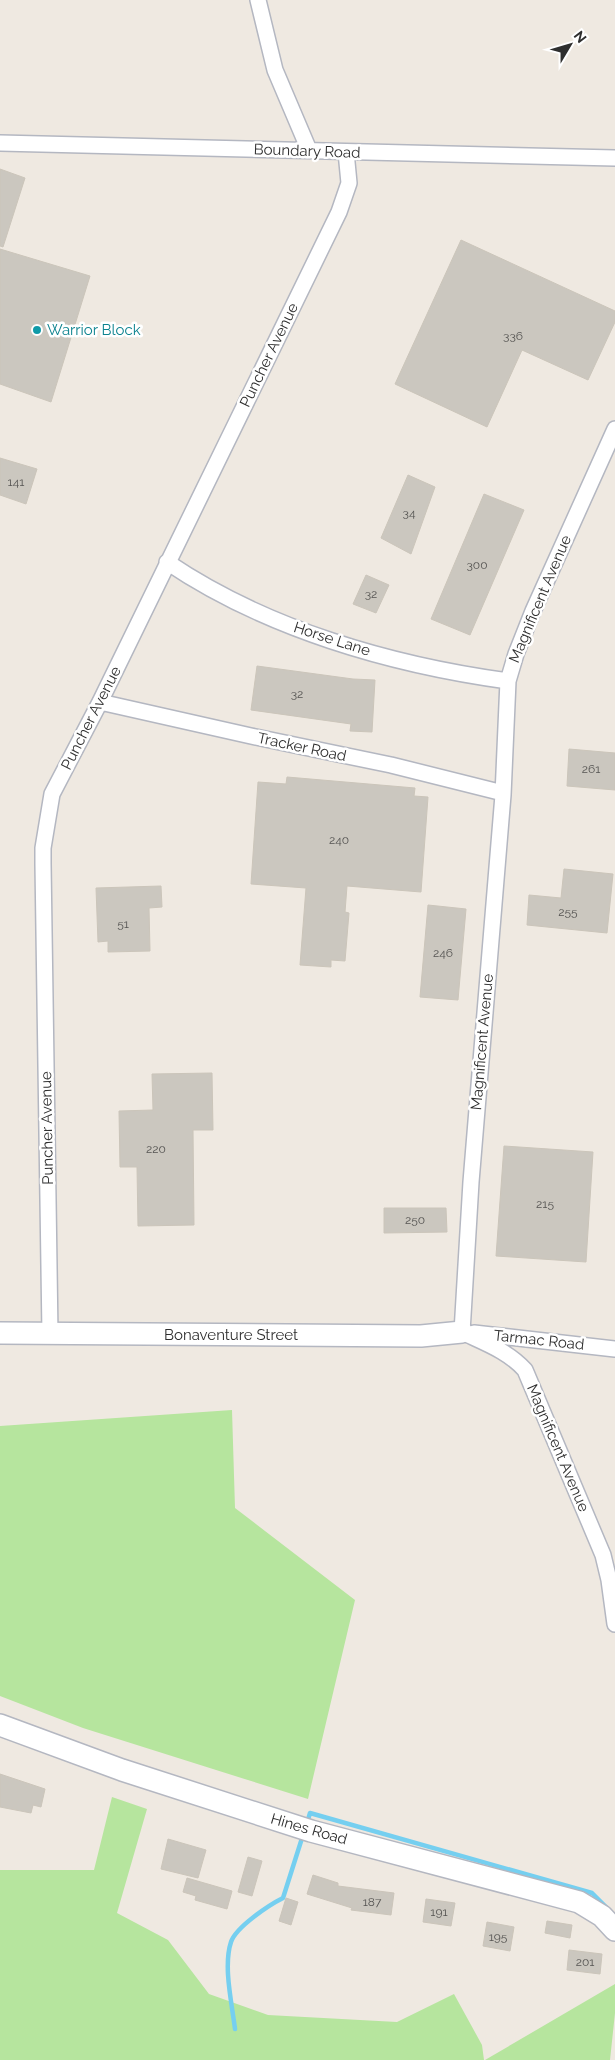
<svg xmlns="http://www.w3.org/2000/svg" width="615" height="2060" font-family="Raleway,sans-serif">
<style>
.green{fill:#b6e59e}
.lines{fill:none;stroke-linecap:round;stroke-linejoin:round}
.stream{stroke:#75cff0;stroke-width:4.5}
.building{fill:#cbc7bf;stroke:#cbc5ba}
.street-casing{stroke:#b4b7c1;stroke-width:18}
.secondary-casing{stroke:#b4b7c1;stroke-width:24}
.street{stroke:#fff;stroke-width:15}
.secondary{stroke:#fff;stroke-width:21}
.culture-dot{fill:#0f9aa8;stroke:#fff;stroke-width:2}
.labels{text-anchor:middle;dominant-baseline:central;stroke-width:5;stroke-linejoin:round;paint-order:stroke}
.number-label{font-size:12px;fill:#555452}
.street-label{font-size:15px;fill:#2e2e2e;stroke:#fff}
.culture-label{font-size:15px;fill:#0d838f;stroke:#fff;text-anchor:start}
</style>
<rect width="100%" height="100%" fill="#efe9e1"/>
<path class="green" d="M232,1410L235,1508L355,1600L308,1799L83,1728L0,1696V1426Z
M112,1797L147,1809L117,1913L168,1940L209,1994L268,2015L397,2022L454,1994L482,2045L484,2060H0V1870H94Z
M615,1984V2013L610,2060H485Z"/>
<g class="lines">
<path class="stream" d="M307,1823L310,1813L592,1893L607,1908
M235,2029C232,2004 223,1966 231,1942C236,1927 269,1905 283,1898L303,1835"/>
</g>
<path class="building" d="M0,169L25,178L3,247L0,246Z
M461,240L615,311V322L588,380L522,350L487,427L395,384Z
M0,249L90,276L51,402L0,384Z
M0,458L37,469L26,504L0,495Z
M408,475L435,487L411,554L381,538Z
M484,494L524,510L470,635L431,619Z
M366,575L389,585L376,613L353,604Z
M257,666L353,679L375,680L372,732L350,731L351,724L251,710Z
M569,749L615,753V790L567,786Z
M287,777L415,788L414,796L428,797L421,892L347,886L345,912L349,913L345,961L331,960V967L300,965L306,888L251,884L258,782L286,784Z
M564,869L613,874L607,933L527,925L529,895L561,898Z
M161,886L162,907L149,908L150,951L108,952V941L98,942L96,888Z
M428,905L466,909L458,1000L420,997Z
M212,1073L213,1130H193L194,1225L138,1226L137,1167H120L119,1111L153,1110L152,1074Z
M504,1146L593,1152L586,1262L496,1256Z
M384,1208H446L447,1232L384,1233Z
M0,1774L45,1789L41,1807L33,1805L31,1813L0,1807Z
M168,1839L206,1850L198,1878L161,1869Z
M248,1857L262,1861L252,1896L238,1892Z
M313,1875L338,1883V1886L394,1893L391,1915L351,1910L352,1908L307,1894Z
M187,1878L232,1891L227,1909L195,1900L196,1896L183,1892Z
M286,1898L298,1902L291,1925L279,1921Z
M426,1899L455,1903L451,1926L423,1922Z
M547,1921L572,1925L570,1938L545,1933Z
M487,1922L514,1927L510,1951L483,1946Z
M569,1950L602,1954L600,1974L567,1970Z"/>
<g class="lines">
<defs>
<path id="street" d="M258,0L275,70L309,150
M0,143L615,158
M167,562C266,629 391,665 508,681
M100,702L251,736L391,765L503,793
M462,1332L471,1182L503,795L508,681L516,654L533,611L615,429
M462,1332C485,1343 508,1351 525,1370L603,1555L609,1580L615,1624
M474,1333L615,1349
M50,1334L43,864V848L52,794L100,702L339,212L349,183L346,152"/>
<path id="secondary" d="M0,1333L421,1336L462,1332
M0,1725L122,1770L311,1831L579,1902L602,1916L615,1930"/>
</defs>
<use href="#street" class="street-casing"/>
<use href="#secondary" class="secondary-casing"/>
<use href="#street" class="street"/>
<use href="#secondary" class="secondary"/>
</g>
<circle class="culture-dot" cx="37" cy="330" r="5"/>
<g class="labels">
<g class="number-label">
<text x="513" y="336">336</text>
<text x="16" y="482">141</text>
<text x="409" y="513">34</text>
<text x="477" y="565">300</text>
<text x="371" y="594">32</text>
<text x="297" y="694">32</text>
<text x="591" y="769">261</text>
<text x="339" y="840">240</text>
<text x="568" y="912">255</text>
<text x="123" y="924">51</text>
<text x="443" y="953">246</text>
<text x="156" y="1149">220</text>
<text x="545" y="1204">215</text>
<text x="415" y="1220">250</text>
<text x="372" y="1902">187</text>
<text x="439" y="1912">191</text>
<text x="498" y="1937">195</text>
<text x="585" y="1962">201</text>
</g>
<g class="street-label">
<text transform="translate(307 151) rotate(2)">Boundary Road</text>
<text transform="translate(269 355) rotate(-64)">Puncher Avenue</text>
<text transform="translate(540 599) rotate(-67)">Magnificent Avenue</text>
<text transform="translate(332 639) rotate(18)">Horse Lane</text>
<text transform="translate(91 718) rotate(-63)">Puncher Avenue</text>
<text transform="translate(302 747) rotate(12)">Tracker Road</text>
<text transform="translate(482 1042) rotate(-85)">Magnificent Avenue</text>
<text transform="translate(47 1128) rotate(-91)">Puncher Avenue</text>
<text x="231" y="1335">Bonaventure Street</text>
<text transform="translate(539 1340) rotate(6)">Tarmac Road</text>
<text transform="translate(558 1448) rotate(67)">Magnificent Avenue</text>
<text transform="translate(309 1829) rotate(16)">Hines Road</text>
</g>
<g class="culture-label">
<text x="47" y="330">Warrior Block</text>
</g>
</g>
<g transform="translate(570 45) rotate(52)" stroke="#ffffff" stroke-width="4" paint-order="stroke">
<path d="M0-4L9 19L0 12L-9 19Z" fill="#2e2e2e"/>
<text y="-8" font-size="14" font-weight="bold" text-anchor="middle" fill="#2e2e2e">N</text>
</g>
</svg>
